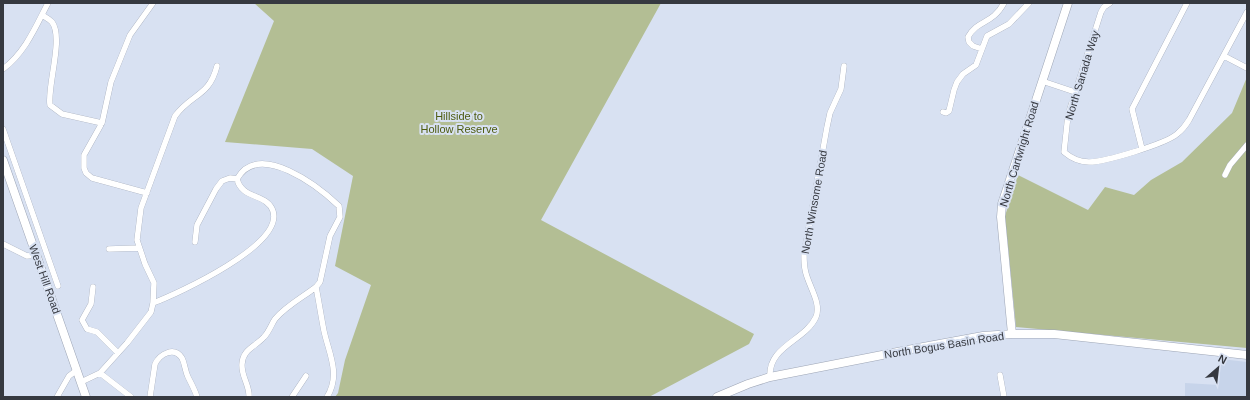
<svg xmlns="http://www.w3.org/2000/svg" width="1250" height="400" font-family="Arial,sans-serif">
<style>
.built{fill:#c7d4ea}
.green{fill:#b3be94}
.lines{fill:none;stroke-linecap:round;stroke-linejoin:round}
.street-casing{stroke:#9da5b5;stroke-width:6}
.secondary-casing{stroke:#9da5b5;stroke-width:9}
.street{stroke:#fff;stroke-width:5.5}
.secondary{stroke:#fff;stroke-width:8}
.labels{text-anchor:middle;dominant-baseline:central;stroke-width:4;stroke-linejoin:round;paint-order:stroke}
.street-label{font-size:11px;fill:#363940;stroke:#d8e1f2}
.park-label{font-size:11px;fill:#4d5b10;stroke:#d8e1f2}
</style>
<rect width="100%" height="100%" fill="#d8e1f2"/>
<path class="built" d="M1221,359L1247,362V397H1185V383L1219,385Z"/>
<path class="green" d="M254,3H661L541,220L754,334L749,344L649,397H335L338,393L345,360L371,285L335,266L353,176L312,149L225,142L274,21Z
M1247,77V348L1016,327L1005,216L1018,175L1088,210L1105,187L1134,195L1151,180L1182,162L1232,113Z"/>
<g class="lines">
<defs>
<path id="street" d="M1110,3L1104,7L1101,12L1068,115L1064,152C1071,158 1080,162 1089,162C1105,162 1165,144 1177,134C1182,130 1186,125 1189,120L1247,12
M42,15C45,17 49,19 52,22C64,38 47,86 50,105L62,114L102,123
M982,49L973,46L969,42L968,37C978,19 992,25 1004,3
M1224,56L1247,68
M3,69C25,53 36,26 48,3
M1042,81L1075,92
M943,112L946,113L949,111L954,90L957,82L963,74L976,65L987,36L1009,24L1029,3
M3,129L58,286
M1142,149L1132,109L1187,3
M1225,175L1230,165L1247,145
M147,193L92,178L86,173L84,168V155L102,123L111,82L130,35L153,3
M195,242L197,225L216,189L222,181L230,178L237,179
M3,244L27,256L36,255
M109,249L139,248
M93,287L91,304L82,320L87,329L97,332L118,353
M316,287C319,302 321,316 324,331C329,354 341,374 327,397
M153,303C179,293 284,245 273,211C267,193 242,200 237,179C259,140 319,187 339,206L340,217L330,236L320,282L316,287C303,297 286,306 275,319C271,325 269,332 264,337C255,347 243,349 242,364C241,376 250,386 249,397
M100,373L131,397
M1000,375L1004,397
M770,377C768,346 805,341 816,317C822,302 807,284 805,269C804,264 804,259 804,254L827,127L830,113L841,89L844,66
M81,382L100,373L127,343L151,312L153,303L154,283L145,264L137,240L141,208L175,116C192,93 209,97 217,66
M57,397L69,376L77,370
M150,397L155,364C160,354 174,346 182,358C185,364 185,371 188,377C191,383 195,390 197,397
M292,397L306,376"/>
<path id="secondary" d="M3,160L86,397
M1012,334L1001,217L1002,204L1068,3
M717,397L748,384L770,377L918,348L983,336L1012,334H1054L1247,355"/>
</defs>
<use href="#street" class="street-casing"/>
<use href="#secondary" class="secondary-casing"/>
<use href="#street" class="street"/>
<use href="#secondary" class="secondary"/>
</g>
<g class="labels">
<g class="street-label">
<text transform="translate(1082 75) rotate(-73)">North Sanada Way</text>
<text transform="translate(1019 154) rotate(-73)">North Cartwright Road</text>
<text transform="translate(814 202) rotate(-80)">North Winsome Road</text>
<text transform="translate(45 279) rotate(70)">West Hill Road</text>
<text transform="translate(944 345) rotate(-9)">North Bogus Basin Road</text>
</g>
<g class="park-label">
<text x="459" y="116">Hillside to<tspan x="459" dy="13">Hollow Reserve</tspan></text>
</g>
</g>
<rect width="1250" height="400" fill="none" stroke="#363940" stroke-width="8"/>
<g transform="translate(1218 368) rotate(28)" stroke="#d8e1f2" stroke-width="3" paint-order="stroke">
<path d="M0-3L7 15L0 10L-7 15Z" fill="#363940"/>
<text y="-6" font-size="11" font-weight="bold" text-anchor="middle" fill="#363940">N</text>
</g>
</svg>
